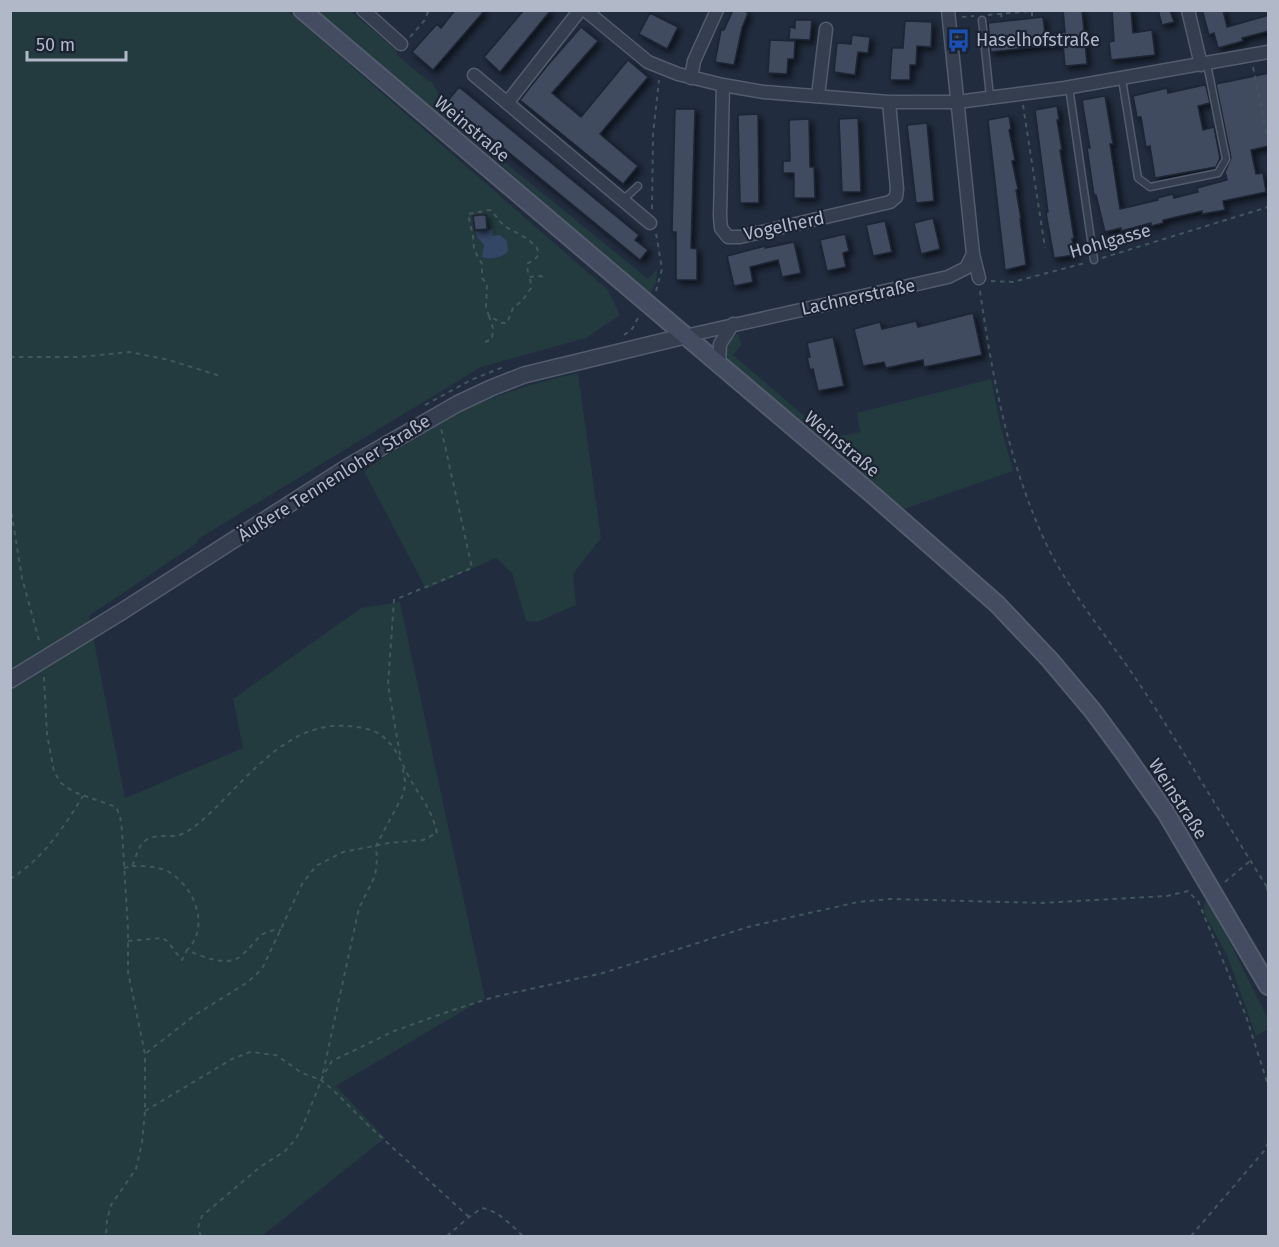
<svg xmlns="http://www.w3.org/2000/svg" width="1279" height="1247" font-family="'Fira Sans',sans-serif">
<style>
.green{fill:#233a3f}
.water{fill:#344666}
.building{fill:#404b60;stroke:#1d2535;stroke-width:1.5;filter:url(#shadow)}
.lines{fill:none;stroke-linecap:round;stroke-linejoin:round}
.service-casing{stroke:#535c6c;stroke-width:9}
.minor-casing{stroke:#535c6c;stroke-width:15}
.tertiary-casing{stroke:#535c6c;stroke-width:18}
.secondary-casing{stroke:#535c6c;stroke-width:20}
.path{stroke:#41575c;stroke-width:2;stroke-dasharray:4.5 4.5;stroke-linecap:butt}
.service{stroke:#353e4e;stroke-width:6}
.minor{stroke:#353e4e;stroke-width:12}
.tertiary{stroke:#353e4e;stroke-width:15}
.secondary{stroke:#434c61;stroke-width:16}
.labels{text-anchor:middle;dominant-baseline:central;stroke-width:4.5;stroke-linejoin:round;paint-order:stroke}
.poi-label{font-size:18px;fill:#b1b9c9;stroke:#1b2333;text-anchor:start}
.street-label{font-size:18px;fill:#b1b9c9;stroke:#1b2333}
</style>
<defs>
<filter id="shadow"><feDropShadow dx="3.5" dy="3.5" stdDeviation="3" flood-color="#0009"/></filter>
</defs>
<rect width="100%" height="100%" fill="#212c3e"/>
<path class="green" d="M10,11H288L608,290L620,315L586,338L481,367L198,539L197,543L89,616L125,798L243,748L233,699L361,608L400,602L485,998L336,1086L385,1138L262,1236H11Z
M314,11H351L396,50L397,55L427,80L432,82L443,102L438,108L648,279L657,269L656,283L649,295L496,160Z
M739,334L741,345L733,355L830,438L860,432L857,413L991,379L1001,428L1013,471L904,509L732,366C723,353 723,339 739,334Z
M578,373L601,538L573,574L576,605L537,622L526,621L512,573L496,558L426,589L364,471C410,438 461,408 515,390C536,383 557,378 578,373Z
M1209,900L1268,1019V1029L1256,1036L1227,955L1203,911L1205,901Z"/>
<path class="water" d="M493,229L492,236L500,235L507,241L508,251C503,258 489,260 482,257L484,245L477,237L476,232Z"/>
<path class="building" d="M455,10H485L433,70L412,52L437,24L441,28Z
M524,10H551L500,72L484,57Z
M733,10H743L748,13L742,28L734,65L715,62L721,30H724Z
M1063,10H1082L1087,64L1065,66L1063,44L991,52L988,23L1043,17L1045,34L1065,32Z
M1112,10H1131L1133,33L1152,30L1155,55L1111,60L1109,42L1114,41Z
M1158,10H1170L1174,22L1162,25Z
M1202,10H1223L1227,27L1269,15V31L1242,38L1243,41L1218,48L1214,33L1209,35Z
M650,13L678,27L667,49L639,34Z
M795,20H812L810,40L789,39L790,27L795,28Z
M905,21L932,22L931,47L917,46L916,65H910V80H890L892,48H903Z
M581,27L598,41L552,93L581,117L628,60L648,77L600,134L638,166L623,184L520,100L547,66Z
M852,35L870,37L868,53L858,52L855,75L834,72L837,43L851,44Z
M770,40L795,41L794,59H788L787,74L768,73Z
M1269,73V146L1251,150L1256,174L1263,173L1266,192L1223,201L1225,210L1202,214V211L1163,220V223L1151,226V223L1121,231V228L1105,232L1096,195H1094L1087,148H1090L1082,100L1105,96L1113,144H1110L1120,209L1158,200L1157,198L1173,194L1174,198L1198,192L1197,188L1227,180L1225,172L1231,158L1216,84Z
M1204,85L1206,86L1210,103L1198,106L1203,130L1214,127L1220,158L1216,167L1155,178L1150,146L1146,147L1141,117H1137L1133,96L1167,88L1168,93Z
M459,87L639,235L635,240L648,250L640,260L447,102Z
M1057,106L1059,120H1057L1062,150H1060L1074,238L1072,239L1075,255L1054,258L1046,213L1048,212L1035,110Z
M675,109H695L691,248L697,249V280H676V232H672Z
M758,114L759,203H740L738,115Z
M1009,116L1011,129L1009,130L1015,160L1012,161L1018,189L1016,190L1021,219H1020L1026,265L1005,270L988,120Z
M858,118L861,192H842L839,119Z
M809,119L810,167H814L815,198H794V173H783V161H790L789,120Z
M927,123L934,201L916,203L907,125Z
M480,215H486L487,229L475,230L473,216Z
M933,218L940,249L921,254L914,223Z
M885,221L892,252L873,256L866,225Z
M845,234L849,251L843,253L846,267L827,271L820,240Z
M794,242L801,273L782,277L778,260L750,267L753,282L734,286L727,256L765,246V248Z
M973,313L982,355L924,367L923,360L886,368L884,362L863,366L854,329L880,322L882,329L916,321L918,327Z
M833,337L844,386L818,391L813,369L810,370L807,357H810L807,343Z"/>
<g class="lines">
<defs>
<path id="service" d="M982,20L990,97
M1122,79L1138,178L1150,187L1218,173L1226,159L1207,64
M1069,87L1094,260
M623,200L638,186"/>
<path id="minor" d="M363,10L401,44
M585,10L648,62L678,74L723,85L764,92L889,102H957L1065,88L1268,52
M948,10L973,254L979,278
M1188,10L1201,65
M474,75L650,223
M691,78L694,61L717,10
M723,85L720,216L721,228L728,237H740L890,202L896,197L897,189L889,102
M818,96L826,29
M507,103L580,10
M685,336L948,277L966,268L973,254
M719,364L720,344L733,324"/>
<path id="tertiary" d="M10,680L121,612L349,466L457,404L491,388L524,375L685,336"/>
<path id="secondary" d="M302,10L873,495L997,604L1050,660L1093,711L1124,753L1166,813L1268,986"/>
</defs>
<use href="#service" class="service-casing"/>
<use href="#minor" class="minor-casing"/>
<use href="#tertiary" class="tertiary-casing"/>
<use href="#secondary" class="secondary-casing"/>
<path class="path" d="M1001,13L1002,21
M988,15L1032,11V18
M962,17L974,16
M410,37L424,21L429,10
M1253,67L1268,141
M1023,105L1045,248
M652,209L653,134L659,80
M1102,258L1268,207
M991,281L1013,282L1085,263
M656,291L662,269L656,233
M980,291C992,376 1008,459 1043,537C1068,593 1115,645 1148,697C1189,760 1227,824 1267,887L1268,886
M489,316L486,307L487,284L482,278V264L474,250L473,236L468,214L490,210C496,215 500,223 506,227C514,232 541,243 538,255C537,259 531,261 527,264L528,274L530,277L540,276L544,277
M624,335L632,329L639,316
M485,342L492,339L493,328L489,316L502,323H507L513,308L522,301L531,288L530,277
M10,357H79L130,352L169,360L220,376
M425,405L471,380L506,366
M10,504L22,578L40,644
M44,677L47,734L54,772L61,783L74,792L116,807L120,816L122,831L128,929V972L145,1054V1111L142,1143L136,1169L111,1205L107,1220L106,1236
M400,755L388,685L394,600L472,568L441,428
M132,866C142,866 154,866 165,870C193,883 211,925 188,949
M124,868L132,866C135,860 137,851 141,845C151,832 166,838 179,835C186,833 193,828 199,823C244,785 287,715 356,727C364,728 374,730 381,735C396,746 401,762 409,777C421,799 431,807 437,833L423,840L389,843L343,852L316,866L302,884L262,969L248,982L195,1015L145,1054
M10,879C42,860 64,827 83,796
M1225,882L1250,861
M1267,887L1268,894
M1198,901L1246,1016L1268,1085
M128,941L162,938L167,941L182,960L187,950C203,957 228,968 242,955C258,942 257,930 281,930
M323,1073L359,908L375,876L377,860L376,846L404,793L405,781L402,764
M145,1111L232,1059L250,1052L276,1055L302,1073L321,1080L332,1089L370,1127L469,1217
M63,1236H105
M201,1236L198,1228L202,1216L260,1167L285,1151L295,1140L302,1128L323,1076L332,1061L394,1031L456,1009L494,997L603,973L748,927L858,902L891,899L1042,903L1167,896L1188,891L1198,902
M447,1236L469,1217L482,1208C499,1211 511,1225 523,1236
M1191,1236L1264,1151L1268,1143"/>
<use href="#service" class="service"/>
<use href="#minor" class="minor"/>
<use href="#tertiary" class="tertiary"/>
<use href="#secondary" class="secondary"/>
</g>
<defs>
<symbol id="bus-bare" viewBox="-9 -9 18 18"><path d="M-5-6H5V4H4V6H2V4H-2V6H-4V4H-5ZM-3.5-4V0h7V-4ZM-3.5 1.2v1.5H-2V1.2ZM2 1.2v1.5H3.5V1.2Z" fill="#1a4fb4" stroke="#1b2333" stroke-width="2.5" paint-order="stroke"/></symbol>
</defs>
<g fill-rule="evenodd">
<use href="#bus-bare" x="942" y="24" width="33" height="33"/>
</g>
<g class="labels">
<g class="poi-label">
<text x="976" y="40">Haselhofstraße</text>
</g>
<g class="street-label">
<text transform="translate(472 129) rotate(40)">Weinstraße</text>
<text transform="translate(784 226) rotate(-12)">Vogelherd</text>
<text transform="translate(1110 241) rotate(-16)">Hohlgasse</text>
<text transform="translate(858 297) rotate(-12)">Lachnerstraße</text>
<text transform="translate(842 444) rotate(40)">Weinstraße</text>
<text transform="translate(334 478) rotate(-32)">Äußere Tennenloher Straße</text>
<text transform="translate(1178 799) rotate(57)">Weinstraße</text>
</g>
</g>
<rect width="1279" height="1247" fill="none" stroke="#b1b9c9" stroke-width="24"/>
<path d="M27 51v9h99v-9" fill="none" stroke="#b1b9c9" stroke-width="3"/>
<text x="36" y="51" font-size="18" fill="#b1b9c9" stroke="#1b2333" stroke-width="4.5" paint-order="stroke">50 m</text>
</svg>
